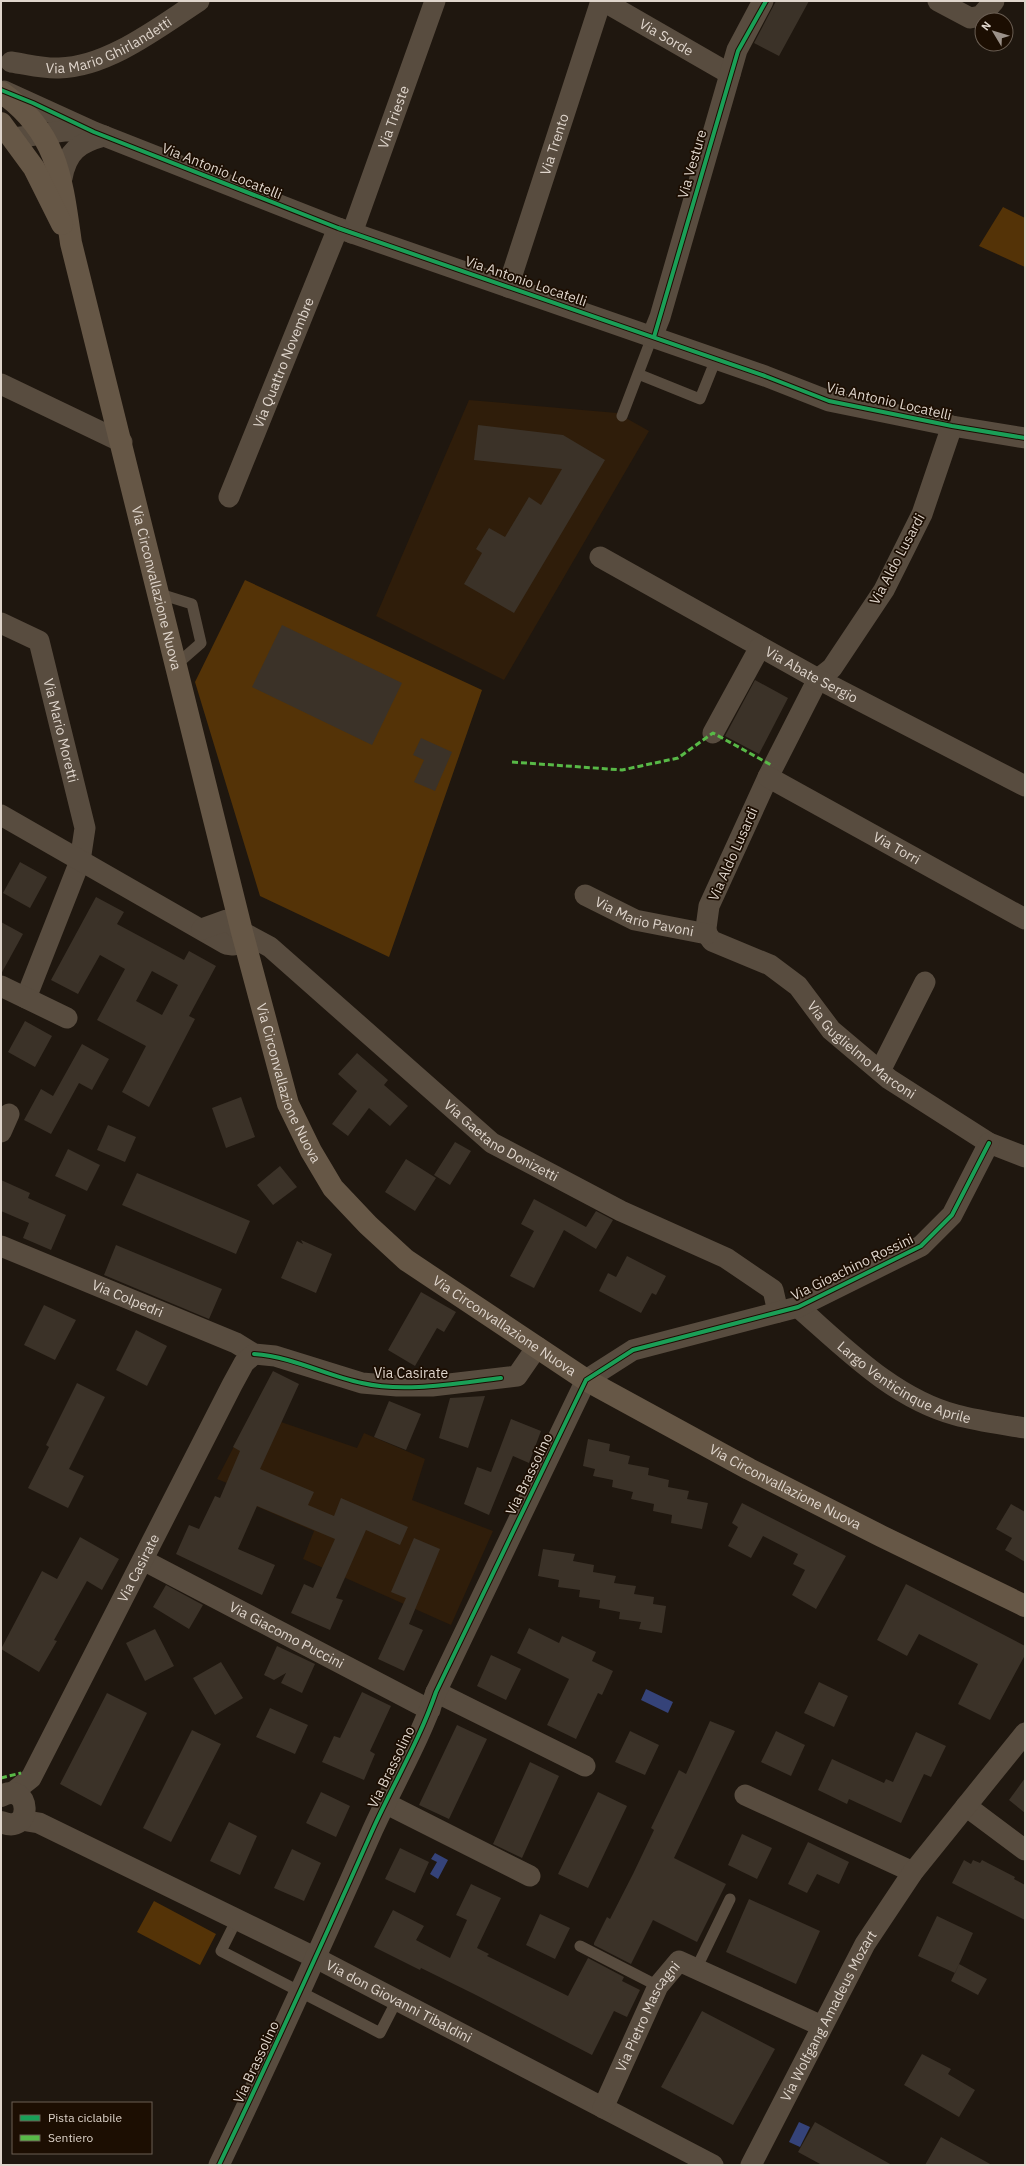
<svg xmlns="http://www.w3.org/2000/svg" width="1026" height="2166" font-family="'IBM Plex Sans',sans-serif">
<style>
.built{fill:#2f1d0a}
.green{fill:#543307}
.water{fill:#354379}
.building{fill:#3b3228;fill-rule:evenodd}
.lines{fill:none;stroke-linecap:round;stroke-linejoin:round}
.service{stroke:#584c3f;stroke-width:11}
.minor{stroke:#584c3f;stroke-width:21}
.tertiary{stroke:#584c3f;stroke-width:22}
.secondary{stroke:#665746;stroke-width:22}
.quiet{stroke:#58b947;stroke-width:3;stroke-dasharray:6 3;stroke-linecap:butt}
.cycleway-casing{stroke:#1c0e02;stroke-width:6}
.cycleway{stroke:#1a9f57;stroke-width:4}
.labels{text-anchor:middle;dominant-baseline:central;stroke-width:3.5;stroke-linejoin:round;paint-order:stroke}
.street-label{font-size:14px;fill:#dfd5cc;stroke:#1c0e02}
</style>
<rect width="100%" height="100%" fill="#1f170f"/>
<path class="built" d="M469,400L617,413L649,431L504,680L376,616Z
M254,1408L281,1422L357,1448L364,1433L425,1459L412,1500L493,1531L451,1625L303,1559L314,1531L223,1492L227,1483L217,1479Z"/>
<path class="green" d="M1003,207L1025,218V267L979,246Z
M245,580L482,690L389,957L260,896L195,682Z
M154,1901L216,1934L200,1965L137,1932Z"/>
<path class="water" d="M646,1689L673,1702L668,1713L641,1700Z
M435,1853L448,1860L438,1879L430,1874L437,1862L431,1859Z
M799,2122L810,2127L800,2147L789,2142Z"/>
<path class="building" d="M776,1H809L779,56L754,43Z
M478,425L563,435L605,460L514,613L464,584L482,553L476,549L489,528L505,537L529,497L541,505L562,469L474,460Z
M282,625L402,683L372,745L252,687Z
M755,680L788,698L759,754L725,736Z
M421,738L452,752L435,791L414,782L424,760L413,755Z
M20,862L47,877L30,908L3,893Z
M96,897L124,912L117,924L184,960L189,951L216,966L189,1016L195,1019L149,1107L122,1092L146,1046L97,1020L125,969L100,955L78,994L51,980ZM152,971L178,985L162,1015L136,1001Z
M1,922L23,934L1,974Z
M25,1021L52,1036L35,1067L8,1052Z
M82,1044L109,1059L92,1090L79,1083L51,1134L24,1120L41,1089L53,1096Z
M357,1053L388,1080L384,1085L408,1106L390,1126L369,1108L348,1136L332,1124L357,1091L338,1074Z
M241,1097L255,1137L226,1148L212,1108Z
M108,1125L136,1137L125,1162L97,1150Z
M455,1142L471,1151L450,1185L434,1175Z
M68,1149L100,1165L87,1191L55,1176Z
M406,1159L436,1178L415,1211L385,1192Z
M280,1166L297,1187L273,1205L257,1185Z
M137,1173L250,1221L236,1254L122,1205Z
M1,1180L30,1193L28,1198L66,1215L51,1250L23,1238L29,1223L1,1211Z
M534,1199L586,1227L596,1211L613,1220L596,1249L564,1230L534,1288L510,1276L534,1231L521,1224Z
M301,1240L332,1254L316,1293L281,1278L297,1241L303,1244Z
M116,1245L222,1289L209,1319L104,1275Z
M627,1256L666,1276L656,1295L652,1293L641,1313L599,1291L608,1273L616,1277Z
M421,1292L456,1312L444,1332L437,1328L415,1366L388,1350Z
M44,1305L76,1320L55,1360L24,1345Z
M136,1330L167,1346L147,1386L116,1370Z
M273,1371L299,1384L260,1469L314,1492L308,1505L334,1516L341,1498L408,1527L400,1545L366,1530L336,1598L343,1600L330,1630L291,1613L304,1584L313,1588L335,1539L257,1506L238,1549L275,1565L262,1595L176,1554L189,1525L199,1529L215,1496L220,1498L240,1451L233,1447Z
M77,1383L105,1397L69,1469L84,1476L68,1508L28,1488L49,1447L46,1445Z
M485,1396L468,1448L439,1438L450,1398Z
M389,1401L421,1414L406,1450L374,1437Z
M511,1419L541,1431L529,1463L513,1456L489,1515L464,1504L477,1467L491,1472Z
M588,1439L610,1444L609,1451L630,1456L628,1464L649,1468L648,1475L669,1480L668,1487L689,1491L687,1499L708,1503L702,1529L671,1523L672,1515L653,1511L654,1504L631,1499L633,1492L612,1487L613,1480L593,1476L595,1469L583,1466Z
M742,1503L846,1556L816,1609L792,1595L805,1570L793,1564L798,1554L763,1536L751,1558L728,1546L738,1527L732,1523Z
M1011,1504L1025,1512V1562L1005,1550L1012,1538L996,1529Z
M80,1537L119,1559L102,1590L87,1581L54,1640L57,1641L39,1672L1,1649L42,1571L57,1579Z
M414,1538L440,1549L409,1624L423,1630L404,1671L378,1659L406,1598L391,1592Z
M543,1549L575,1554L573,1561L594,1565L593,1572L616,1576L614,1583L636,1586L634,1594L654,1597L653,1604L666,1606L662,1633L639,1629L641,1622L619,1619L620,1612L599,1608L600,1600L579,1597L580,1590L558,1587L559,1580L538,1576Z
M906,1584L1025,1646V1655L990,1720L958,1704L978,1664L919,1634L907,1656L877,1640Z
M166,1585L203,1605L189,1629L153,1607Z
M529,1628L559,1643L562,1636L596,1652L592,1661L613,1671L602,1695L598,1693L576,1739L547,1725L569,1679L517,1653Z
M155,1629L174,1666L145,1681L126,1643Z
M277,1646L315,1664L302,1693L281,1683L286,1673L274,1680L264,1675Z
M491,1655L521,1669L506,1700L477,1686Z
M221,1662L243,1698L215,1715L193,1678Z
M819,1682L848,1696L834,1727L804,1713Z
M362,1692L391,1706L370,1751L375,1754L364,1780L322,1762L334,1736L340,1738Z
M107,1693L147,1713L101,1806L60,1784Z
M270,1708L308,1725L295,1754L256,1737Z
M710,1721L735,1731L674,1858L726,1884L697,1942L653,1920L631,1964L594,1945V1943L607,1917L610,1919L633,1874L654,1830L651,1828L679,1770L686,1774Z
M457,1725L487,1739L449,1819L419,1805Z
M192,1730L221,1744L171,1842L143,1828Z
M630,1731L659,1745L645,1775L615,1762Z
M776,1731L805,1745L791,1776L761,1762Z
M916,1732L946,1746L931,1777L924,1774L901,1823L849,1799L847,1804L818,1790L832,1759L884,1783L886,1779L893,1782Z
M530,1762L559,1776L522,1858L493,1844Z
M1025,1778V1813L1009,1800Z
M321,1792L350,1806L336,1837L306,1823Z
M598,1792L627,1806L588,1888L558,1874Z
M229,1822L257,1836L240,1875L210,1861Z
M742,1834L772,1848L757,1879L728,1865Z
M808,1842L849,1862L839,1884L817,1874L807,1893L788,1884Z
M400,1848L429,1862L415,1893L385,1879Z
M292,1849L321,1863L304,1901L274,1888Z
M964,1860L971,1864L973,1860L980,1863L982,1860L1015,1877L1014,1879L1025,1885V1920L952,1883Z
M471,1884L501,1898L477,1948L489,1954L487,1956L568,1996L588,1958L624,1977L622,1981L640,1990L627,2017L614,2011L592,2055L474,1994L421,1968L420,1970L374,1947L393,1910L424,1926L416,1940L450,1958L467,1920L456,1915Z
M749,1899L820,1931L796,1984L726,1952Z
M540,1914L570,1928L555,1959L526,1945Z
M937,1916L973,1933L955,1973L918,1956Z
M959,1964L987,1979L978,1995L951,1981Z
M702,2011L775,2049L733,2125L661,2087Z
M922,2054L951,2069L948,2074L975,2090L959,2117L904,2085Z
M815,2122L854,2144L892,2165H822L798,2152Z
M941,2137L992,2165H925Z"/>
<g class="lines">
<path class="service" d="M638,374L700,399L716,359
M622,416L652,337
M160,594L192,604L201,643L177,664
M237,1919L221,1951L380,2033L397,2000
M580,1946L658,1986
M696,1969L730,1899"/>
<g class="minor">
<path id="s1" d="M603,1L730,74"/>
<path d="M938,1L970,18L981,16L994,1"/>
<path id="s2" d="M11,62C26,64 44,69 59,68C108,67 159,27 199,1"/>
<path d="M4,91L94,132L338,228L765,376L829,401L952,426L1025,438"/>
<path d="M14,138L64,131H86"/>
<path d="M62,178C67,151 79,143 104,136"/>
<path id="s3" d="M352,233L435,1"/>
<path id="s4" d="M508,287L601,1"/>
<path d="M652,337L660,317L737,50L763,1"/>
<path d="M1,384L122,442"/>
<path id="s5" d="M952,426L922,514L884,590L832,668L818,679L768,777L709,906L706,928L707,934L712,941L770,965L798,986L831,1030L889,1079L989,1143L1025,1157"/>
<path id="s6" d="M229,497L338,228"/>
<path id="s7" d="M600,557L818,679L1025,786"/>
<path id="s8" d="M1,623L39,641L85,828L80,861L26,998"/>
<path d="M713,733L760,647"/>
<path id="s9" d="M768,777L1025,919"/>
<path d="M1,815L226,944L233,945L242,932"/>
<path id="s10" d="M585,895L635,920L707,934"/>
<path id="s11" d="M202,929L227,920L242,932L270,947L492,1143L621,1211L726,1258L773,1290L778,1312"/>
<path d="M1,986L67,1018"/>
<path d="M880,1071L925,982"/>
<path d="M1,1132L9,1114"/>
<path id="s12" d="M1,1246L236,1343L254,1354L275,1356L362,1383L397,1386H432L517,1376L537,1347"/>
<path id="s13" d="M798,1307C845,1348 893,1398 956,1415C978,1421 1002,1424 1025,1428"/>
<path id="s14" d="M143,1560L430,1710"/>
<path d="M436,1692L585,1766"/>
<path id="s15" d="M12,1793L31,1778L232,1385L244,1363L254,1354"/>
<path d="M745,1795L913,1872"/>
<path d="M385,1803L530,1876"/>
<path d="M966,1806L1025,1850"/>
<path id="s16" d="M21,1820L39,1823L316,1958L713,2165"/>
<path id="s17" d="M603,2108L658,1986L679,1961L822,2026"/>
<path d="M219,2165C272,2054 323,1942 373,1829C394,1783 420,1739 436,1692L586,1380L633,1350L798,1307L921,1246L952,1215L989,1143"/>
<path id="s18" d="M751,2165L865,1944L913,1872L1025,1733"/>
</g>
<path class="tertiary" d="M1,1796C31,1780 34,1836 1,1822"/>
<g class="secondary">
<path id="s19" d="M1,92C58,132 62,180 71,243L242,932L288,1104L311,1151L333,1188L368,1225L406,1260L586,1380L749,1469L881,1536L1025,1606"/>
<path d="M1,123L34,168L62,224"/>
</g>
<path class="quiet" d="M512,762L622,770L678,758L713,733L773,766
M1,1778L21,1773"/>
<defs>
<path id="cycleway" d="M1,90L33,103L94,132L338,228L765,376L829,401L952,426L1025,438
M654,337L738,51L766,1
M254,1354C294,1357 324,1375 362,1383C405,1393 457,1383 501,1378
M219,2165C272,2054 323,1942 373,1829C394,1783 420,1739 436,1692L586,1380L633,1350L798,1307L921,1246L952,1215L989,1143"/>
</defs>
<use href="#cycleway" class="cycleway-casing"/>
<use href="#cycleway" class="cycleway"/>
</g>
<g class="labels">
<g class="street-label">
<text stroke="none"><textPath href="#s1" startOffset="73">Via Sorde</textPath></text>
<text stroke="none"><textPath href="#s2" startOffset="103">Via Mario Ghirlandetti</textPath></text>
<text stroke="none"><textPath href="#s3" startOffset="123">Via Trieste</textPath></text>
<text stroke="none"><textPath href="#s4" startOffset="150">Via Trento</textPath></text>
<text transform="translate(692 164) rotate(-74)">Via Vesture</text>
<text transform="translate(222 171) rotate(22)">Via Antonio Locatelli</text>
<text transform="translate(526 281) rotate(19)">Via Antonio Locatelli</text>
<text stroke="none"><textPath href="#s6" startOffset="145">Via Quattro Novembre</textPath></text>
<text transform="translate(889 401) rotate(13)">Via Antonio Locatelli</text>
<text transform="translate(897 559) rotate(-62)">Via Aldo Lusardi</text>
<text stroke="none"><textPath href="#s19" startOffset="528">Via Circonvallazione Nuova</textPath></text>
<text stroke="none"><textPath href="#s7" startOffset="242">Via Abate Sergio</textPath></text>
<text stroke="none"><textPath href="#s8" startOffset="134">Via Mario Moretti</textPath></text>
<text stroke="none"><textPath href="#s9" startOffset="147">Via Torri</textPath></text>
<text transform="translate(733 854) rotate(-66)">Via Aldo Lusardi</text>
<text stroke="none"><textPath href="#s10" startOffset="64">Via Mario Pavoni</textPath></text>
<text stroke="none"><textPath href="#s5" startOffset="767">Via Guglielmo Marconi</textPath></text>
<text stroke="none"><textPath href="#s19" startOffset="1041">Via Circonvallazione Nuova</textPath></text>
<text stroke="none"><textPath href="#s11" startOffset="380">Via Gaetano Donizetti</textPath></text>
<text transform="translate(852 1267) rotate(-26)">Via Gioachino Rossini</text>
<text stroke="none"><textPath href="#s12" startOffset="137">Via Colpedri</textPath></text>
<text stroke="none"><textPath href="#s19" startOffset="1377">Via Circonvallazione Nuova</textPath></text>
<text x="411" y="1373">Via Casirate</text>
<text stroke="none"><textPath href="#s13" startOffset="132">Largo Venticinque Aprile</textPath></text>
<text transform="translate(529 1474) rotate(-64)">Via Brassolino</text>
<text stroke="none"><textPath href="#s19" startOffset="1701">Via Circonvallazione Nuova</textPath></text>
<text stroke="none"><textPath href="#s15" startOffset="260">Via Casirate</textPath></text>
<text stroke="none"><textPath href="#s14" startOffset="162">Via Giacomo Puccini</textPath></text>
<text transform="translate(391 1767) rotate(-64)">Via Brassolino</text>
<text stroke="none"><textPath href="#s16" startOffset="420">Via don Giovanni Tibaldini</textPath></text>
<text stroke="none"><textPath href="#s18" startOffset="168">Via Wolfgang Amadeus Mozart</textPath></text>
<text stroke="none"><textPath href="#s17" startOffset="102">Via Pietro Mascagni</textPath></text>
<text transform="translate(256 2062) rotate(-65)">Via Brassolino</text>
</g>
</g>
<rect width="1026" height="2166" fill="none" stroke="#dfd5cc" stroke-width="4"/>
<rect x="12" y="2102" width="140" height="52" fill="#1c0e02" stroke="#6a5e53"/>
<rect x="20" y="2115" width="20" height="6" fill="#1a9f57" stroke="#6a5e53"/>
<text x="48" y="2122" font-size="12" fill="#dfd5cc">Pista ciclabile</text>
<rect x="20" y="2135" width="20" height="6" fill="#58b947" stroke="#6a5e53"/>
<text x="48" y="2142" font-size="12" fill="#dfd5cc">Sentiero</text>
<g transform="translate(994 32) rotate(308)"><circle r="19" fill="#1c0e02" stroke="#6a5e53"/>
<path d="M0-3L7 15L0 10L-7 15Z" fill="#9c928a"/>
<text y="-6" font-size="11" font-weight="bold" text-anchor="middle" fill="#dfd5cc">N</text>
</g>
</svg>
